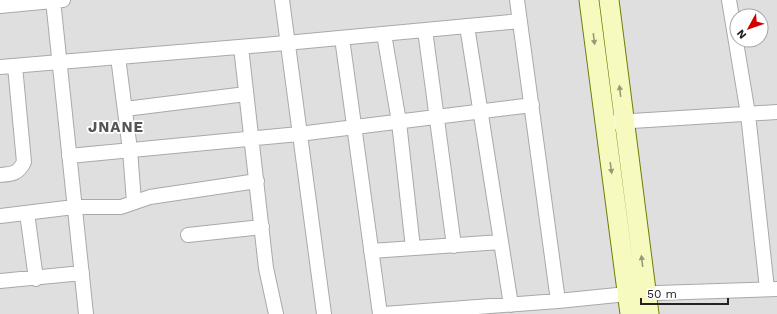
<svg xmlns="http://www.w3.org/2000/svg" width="777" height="314" font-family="'Work Sans',sans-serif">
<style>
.residential{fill:#e0dfdf;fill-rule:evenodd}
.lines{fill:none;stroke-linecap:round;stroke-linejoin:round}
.street-casing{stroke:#a9a9a9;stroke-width:16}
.secondary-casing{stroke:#707d05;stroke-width:21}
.street{stroke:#fff;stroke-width:14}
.secondary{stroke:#f7fabf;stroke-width:19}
.oneway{fill:#979978}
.labels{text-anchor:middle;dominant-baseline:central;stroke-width:3.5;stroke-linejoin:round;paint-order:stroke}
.district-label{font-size:15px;font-weight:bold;letter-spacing:1px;fill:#555;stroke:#fff}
</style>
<rect width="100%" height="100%" fill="#f2efe9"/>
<path class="residential" d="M0,0H777V314H0ZM737,16H761V40H737Z"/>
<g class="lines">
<defs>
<path id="street" d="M53,0L86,314
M282,0L324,314
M517,0L558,301
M729,0L748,114L767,289
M0,6L63,0
M467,26L511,305
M425,30L454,246
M384,34L399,122L413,248
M342,38L380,314
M241,47L266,268L276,314
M118,57L130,150L134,202
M0,67L286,43L520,21
M125,109L246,94
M616,122L777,112
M69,156L299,134L532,105
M0,175C12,174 18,174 24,162L15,66
M27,213L36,279
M0,216L74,207H121L150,197L257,181
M188,235L262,227
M371,251L501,242
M0,281L82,273
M384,314L558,301L627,294L777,289"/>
<path id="secondary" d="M589,0L630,314
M609,0L649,314"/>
</defs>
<use href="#street" class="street-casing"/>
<use href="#secondary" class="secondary-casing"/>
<use href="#street" class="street"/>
<use href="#secondary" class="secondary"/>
</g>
<defs><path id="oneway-solid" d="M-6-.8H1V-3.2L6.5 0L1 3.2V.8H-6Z"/></defs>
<g class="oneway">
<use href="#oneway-solid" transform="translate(594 39) rotate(83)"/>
<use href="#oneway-solid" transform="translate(620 91) rotate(-97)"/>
<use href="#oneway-solid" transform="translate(611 168) rotate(82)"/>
<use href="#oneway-solid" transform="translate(642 261) rotate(-97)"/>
</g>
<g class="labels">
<g class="district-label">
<text x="116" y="127">JNANE</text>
</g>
</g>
<g transform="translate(749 28) rotate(230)"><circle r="19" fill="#ffffff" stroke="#a7a7a7"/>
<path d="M0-3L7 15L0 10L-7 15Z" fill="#d40000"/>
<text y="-6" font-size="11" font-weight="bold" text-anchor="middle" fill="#222222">N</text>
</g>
<path d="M641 298v6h87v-6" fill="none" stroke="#222222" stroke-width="2"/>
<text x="647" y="298" font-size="12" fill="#222222" stroke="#ffffff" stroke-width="3" paint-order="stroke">50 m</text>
</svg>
